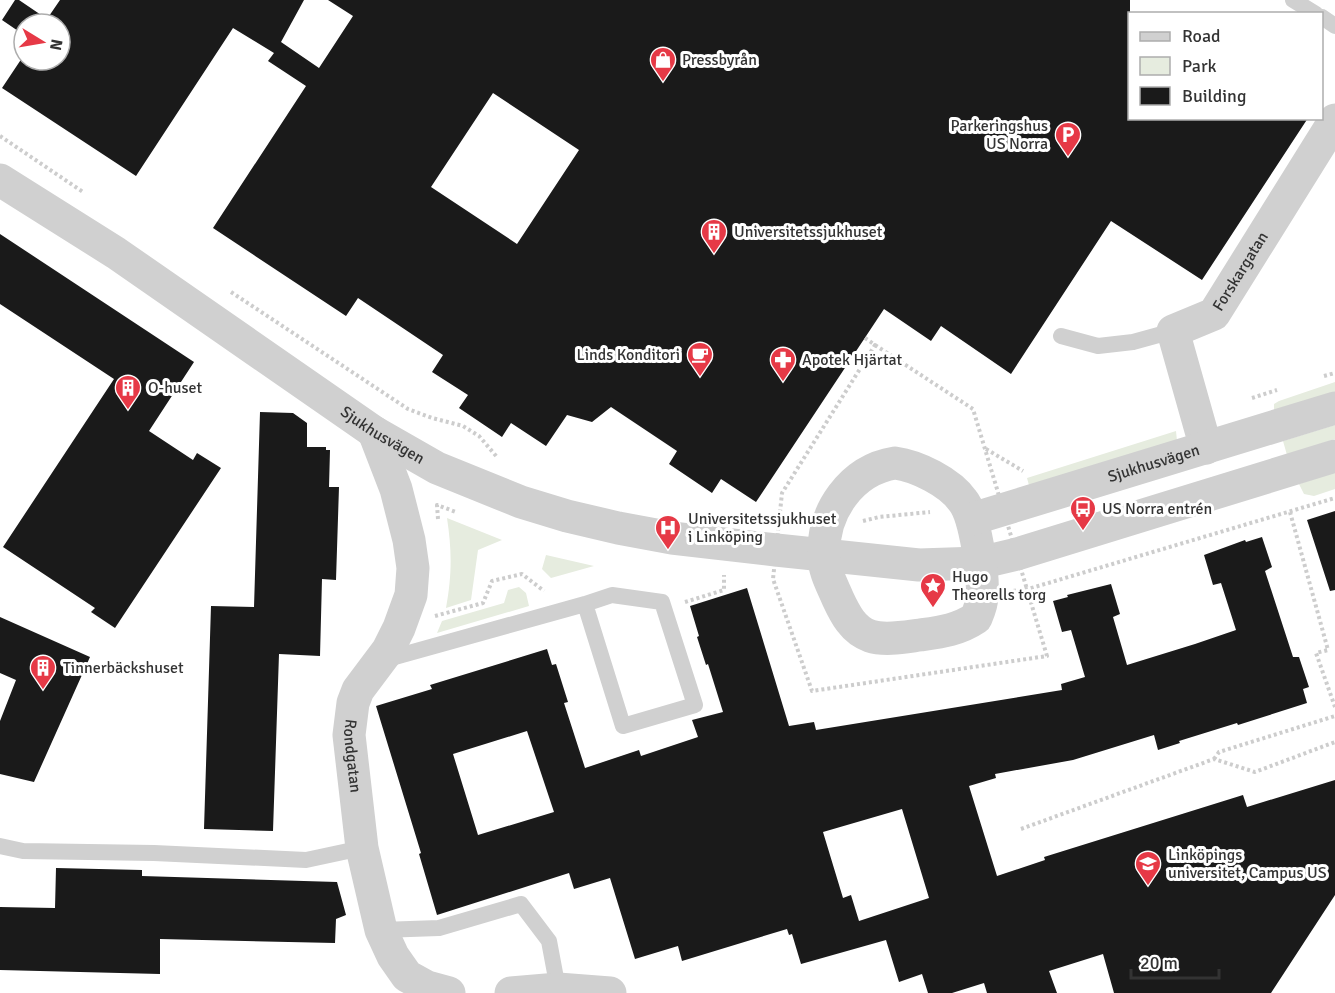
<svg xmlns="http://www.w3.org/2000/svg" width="1335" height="993" font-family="Signika,sans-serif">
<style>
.green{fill:#e6ecdf}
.building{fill:#1a1a1a;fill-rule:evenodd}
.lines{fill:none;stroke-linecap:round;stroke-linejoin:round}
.path{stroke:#cdcdcd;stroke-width:4;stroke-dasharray:3 3;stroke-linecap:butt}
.lane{stroke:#d0d0d0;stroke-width:16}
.street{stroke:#d0d0d0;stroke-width:33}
.labels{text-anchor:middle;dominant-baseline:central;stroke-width:6;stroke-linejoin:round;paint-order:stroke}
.poi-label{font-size:16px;fill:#333;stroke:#fff;text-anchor:start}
.street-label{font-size:16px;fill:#333;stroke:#fff}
</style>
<rect width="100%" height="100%" fill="#fff"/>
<path class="green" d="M1335,382V392L1274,410V404L1279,401Z
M1335,425V439L1287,455L1283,441Z
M1176,431L1177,441L1030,489L1027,478Z
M1335,472V489L1314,496L1304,494L1299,484Z
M447,518L502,540L478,550L471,600L446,608C452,575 452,551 447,518Z
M546,555L594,566L551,578L542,569Z
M519,587L526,593L529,606L437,633L442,621L504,603L508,590Z"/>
<path class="building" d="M15,0H19L47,19L60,0H304L281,42L319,68L353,16L328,0H1130V118H1308L1202,280L1111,221L1011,374L941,326L931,341L884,309L756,502L721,479L712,493L669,464L677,451L611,407L592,422L567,415L546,446L511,423L502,437L459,408L468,395L432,372L443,355L358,298L346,316L213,228L306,86L268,61L274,53L233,28L136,176L2,88L24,55V60H60V24H24V35L2,20ZM493,93L579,150L517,244L431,187Z
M0,234L194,362L149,431L193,460L197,453L221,468L115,628L91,612L95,608L3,547L114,379L0,304Z
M260,412L293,413L307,423V447H326V450H330L329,487H339L336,580L322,579L320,656L279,654L273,831L204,829L211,606L254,607Z
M1335,511V590L1330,591L1307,520Z
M1262,537L1272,567L1265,571L1293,657H1299L1309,687L1303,689L1307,703L1238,725L1237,723L1179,741L1180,743L1158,750L1154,735L1073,760L995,774L996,778L969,786L997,876L1045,860L1044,857L1243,795L1247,807L1335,780V895L1271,993H1114L1103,954L1049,971L1057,993H987L984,983L952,993H928L922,974L899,982L886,940L801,964L792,934L789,935L787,929L682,961L678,946L635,959L610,878L574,889L569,873L437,915L419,854L421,853L376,706L432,689L430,685L547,649L552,665L556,664L568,702L564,703L585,768L639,750L641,756L698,737L692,720L723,712L708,664L706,665L697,637L699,636L690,606L747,588L789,726L814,722L816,730L1062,690L1061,684L1085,677L1071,630L1062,632L1053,601L1068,597L1067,595L1111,584L1120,614L1113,617L1127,665L1195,644L1236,630L1221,583L1213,585L1204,555L1245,540L1246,542ZM527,731L554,812L478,835L453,754ZM902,809L929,898L859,921L851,895L843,898L823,832Z
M0,617L90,657L34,782L0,774V721L16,680L0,673Z
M56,868L142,870V876L337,882L346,915L336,919L335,943L160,939V974L0,970V907L55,908Z"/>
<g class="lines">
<path class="path" d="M0,136L83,192
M231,292L408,409L432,418L463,426L479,436L497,457
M865,338L875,345
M875,345L973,409L1047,656L812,691L773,579L782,493Z
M1324,376L1335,373
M1252,398L1277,390
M986,449L1023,471
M1290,512L1328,650L1316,653L1335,707
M438,519L437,505L456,512
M863,521L879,517L930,512
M1013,591L1028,589L1335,498
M685,602L724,590V575
M435,616L483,603L492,581L522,574L544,591
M1214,759L1219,752L1335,716
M1021,829L1214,759L1255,772L1335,742"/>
<path class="lane" d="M1293,0L1316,14
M1322,17L1335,26
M1061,336L1098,346L1133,342L1173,331
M612,595L662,602L695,705L623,726L585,604Z
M384,660L585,604
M0,846L23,851L154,853L306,860L362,848
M381,930L439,928L521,904L549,941L558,989"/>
<g class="street">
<path id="s1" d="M0,180L116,253L374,432L437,468L521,502L567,516L618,528L672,538L776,550L919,565L979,563L1017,554L1335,456"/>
<path id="s2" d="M374,432L396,489L409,540L413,568L411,595L399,628L388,650L358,690L353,703L349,735L362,848L381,930L393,956L407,976L427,987L449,993"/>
<path id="s3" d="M1206,448L1173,331L1214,314L1335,120"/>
<path d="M895,463C917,466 950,482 963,501C975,516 984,576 982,596C982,604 979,611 976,618C958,630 941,632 920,635C905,637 885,641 870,636C853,630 845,614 838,599C832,585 824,571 824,556C822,512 851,470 895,463Z"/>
<path id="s4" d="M972,519L1335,408"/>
<path d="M511,993L558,989L610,993"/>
</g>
</g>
<defs>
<symbol id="shop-pin" viewBox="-11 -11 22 30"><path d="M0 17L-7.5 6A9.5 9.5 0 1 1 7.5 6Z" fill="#e63946" stroke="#fff"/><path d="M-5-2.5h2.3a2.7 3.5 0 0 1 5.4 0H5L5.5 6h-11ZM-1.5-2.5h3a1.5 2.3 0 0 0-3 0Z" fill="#fff"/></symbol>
<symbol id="parking-pin" viewBox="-11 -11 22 30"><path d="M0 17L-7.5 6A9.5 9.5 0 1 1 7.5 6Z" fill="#e63946" stroke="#fff"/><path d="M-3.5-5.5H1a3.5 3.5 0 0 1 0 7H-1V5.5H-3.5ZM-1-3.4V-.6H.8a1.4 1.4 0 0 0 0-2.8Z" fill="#fff"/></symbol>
<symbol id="building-pin" viewBox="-11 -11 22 30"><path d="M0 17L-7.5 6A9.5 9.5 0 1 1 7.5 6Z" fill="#e63946" stroke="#fff"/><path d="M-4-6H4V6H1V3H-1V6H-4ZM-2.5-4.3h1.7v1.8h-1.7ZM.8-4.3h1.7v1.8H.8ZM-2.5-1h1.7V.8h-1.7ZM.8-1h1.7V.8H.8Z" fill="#fff"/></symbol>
<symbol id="cafe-pin" viewBox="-11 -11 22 30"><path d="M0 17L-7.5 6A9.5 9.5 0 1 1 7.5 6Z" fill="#e63946" stroke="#fff"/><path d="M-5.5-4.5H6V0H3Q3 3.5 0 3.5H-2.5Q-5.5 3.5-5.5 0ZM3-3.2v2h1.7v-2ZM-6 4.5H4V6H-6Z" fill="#fff"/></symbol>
<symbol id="pharmacy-pin" viewBox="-11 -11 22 30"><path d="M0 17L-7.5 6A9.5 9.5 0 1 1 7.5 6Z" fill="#e63946" stroke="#fff"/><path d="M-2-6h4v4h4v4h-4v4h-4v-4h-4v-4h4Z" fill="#fff"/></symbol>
<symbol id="bus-pin" viewBox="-11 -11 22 30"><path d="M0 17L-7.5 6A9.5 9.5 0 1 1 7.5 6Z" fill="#e63946" stroke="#fff"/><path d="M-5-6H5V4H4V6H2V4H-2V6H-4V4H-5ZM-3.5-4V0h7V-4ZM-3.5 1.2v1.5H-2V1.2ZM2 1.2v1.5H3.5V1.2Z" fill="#fff"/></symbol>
<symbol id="hospital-pin" viewBox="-11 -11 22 30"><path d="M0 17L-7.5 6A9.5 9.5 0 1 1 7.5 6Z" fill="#e63946" stroke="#fff"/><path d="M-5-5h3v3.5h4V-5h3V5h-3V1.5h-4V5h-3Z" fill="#fff"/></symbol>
<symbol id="sight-pin" viewBox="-11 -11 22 30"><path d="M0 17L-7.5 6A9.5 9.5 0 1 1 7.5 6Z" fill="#e63946" stroke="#fff"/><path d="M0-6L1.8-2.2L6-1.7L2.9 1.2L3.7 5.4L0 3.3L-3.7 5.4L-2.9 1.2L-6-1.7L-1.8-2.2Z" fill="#fff"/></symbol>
<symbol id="university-pin" viewBox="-11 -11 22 30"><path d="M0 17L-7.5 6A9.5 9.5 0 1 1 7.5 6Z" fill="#e63946" stroke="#fff"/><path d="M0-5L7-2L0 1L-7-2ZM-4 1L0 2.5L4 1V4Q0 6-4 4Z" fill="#fff"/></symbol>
</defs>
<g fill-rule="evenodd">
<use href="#shop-pin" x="648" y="45" width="30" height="40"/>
<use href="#parking-pin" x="1053" y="120" width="30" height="40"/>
<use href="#building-pin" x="699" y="217" width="30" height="40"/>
<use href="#cafe-pin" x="685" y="340" width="30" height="40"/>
<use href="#pharmacy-pin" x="768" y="345" width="30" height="40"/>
<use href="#building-pin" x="113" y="373" width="30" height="40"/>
<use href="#bus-pin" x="1068" y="494" width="30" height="40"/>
<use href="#hospital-pin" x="653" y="513" width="30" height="40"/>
<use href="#sight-pin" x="918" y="571" width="30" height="40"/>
<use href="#building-pin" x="28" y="653" width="30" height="40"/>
<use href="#university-pin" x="1133" y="849" width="30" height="40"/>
</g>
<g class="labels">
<g class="poi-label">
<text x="682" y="60">Pressbyrån</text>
<text x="1048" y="126" text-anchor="end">Parkeringshus<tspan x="1048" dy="18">US Norra</tspan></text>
<text x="734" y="232">Universitetssjukhuset</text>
<text x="680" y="355" text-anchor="end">Linds Konditori</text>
<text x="802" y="360">Apotek Hjärtat</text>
<text x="148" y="388">O-huset</text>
<text x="1102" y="509">US Norra entrén</text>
<text x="688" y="519">Universitetssjukhuset<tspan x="688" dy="18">i Linköping</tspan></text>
<text x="952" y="577">Hugo<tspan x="952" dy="18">Theorells torg</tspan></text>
<text x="63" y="668">Tinnerbäckshuset</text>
<text x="1168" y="855">Linköpings<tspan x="1168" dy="18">universitet, Campus US</tspan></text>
</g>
<g class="street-label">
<text stroke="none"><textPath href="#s3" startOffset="216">Forskargatan</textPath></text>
<text stroke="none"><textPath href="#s1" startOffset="460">Sjukhusvägen</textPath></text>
<text stroke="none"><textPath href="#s4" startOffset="190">Sjukhusvägen</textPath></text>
<text stroke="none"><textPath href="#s2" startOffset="346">Rondgatan</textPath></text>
</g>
</g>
<rect x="1128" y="12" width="195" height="108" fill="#ffffff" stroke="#adadad" stroke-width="1.5"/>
<rect x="1140" y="32" width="30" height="9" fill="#d0d0d0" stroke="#adadad" stroke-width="1.5"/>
<text x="1182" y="42" font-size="18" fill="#333333">Road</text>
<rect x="1140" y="57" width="30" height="18" fill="#e6ecdf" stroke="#adadad" stroke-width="1.5"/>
<text x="1182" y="72" font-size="18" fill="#333333">Park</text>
<rect x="1140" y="87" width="30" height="18" fill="#1a1a1a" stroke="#adadad" stroke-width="1.5"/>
<text x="1182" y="102" font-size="18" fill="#333333">Building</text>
<g transform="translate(42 42) rotate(101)"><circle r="28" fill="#ffffff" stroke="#adadad" stroke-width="1.5"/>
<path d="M0-4.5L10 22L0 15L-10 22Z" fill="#e63946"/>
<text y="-9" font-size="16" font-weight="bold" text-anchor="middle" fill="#333333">N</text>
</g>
<path d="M1131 969v9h88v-9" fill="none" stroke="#333333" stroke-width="3"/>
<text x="1140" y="969" font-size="18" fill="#333333" stroke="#ffffff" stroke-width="4.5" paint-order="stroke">20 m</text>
</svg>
